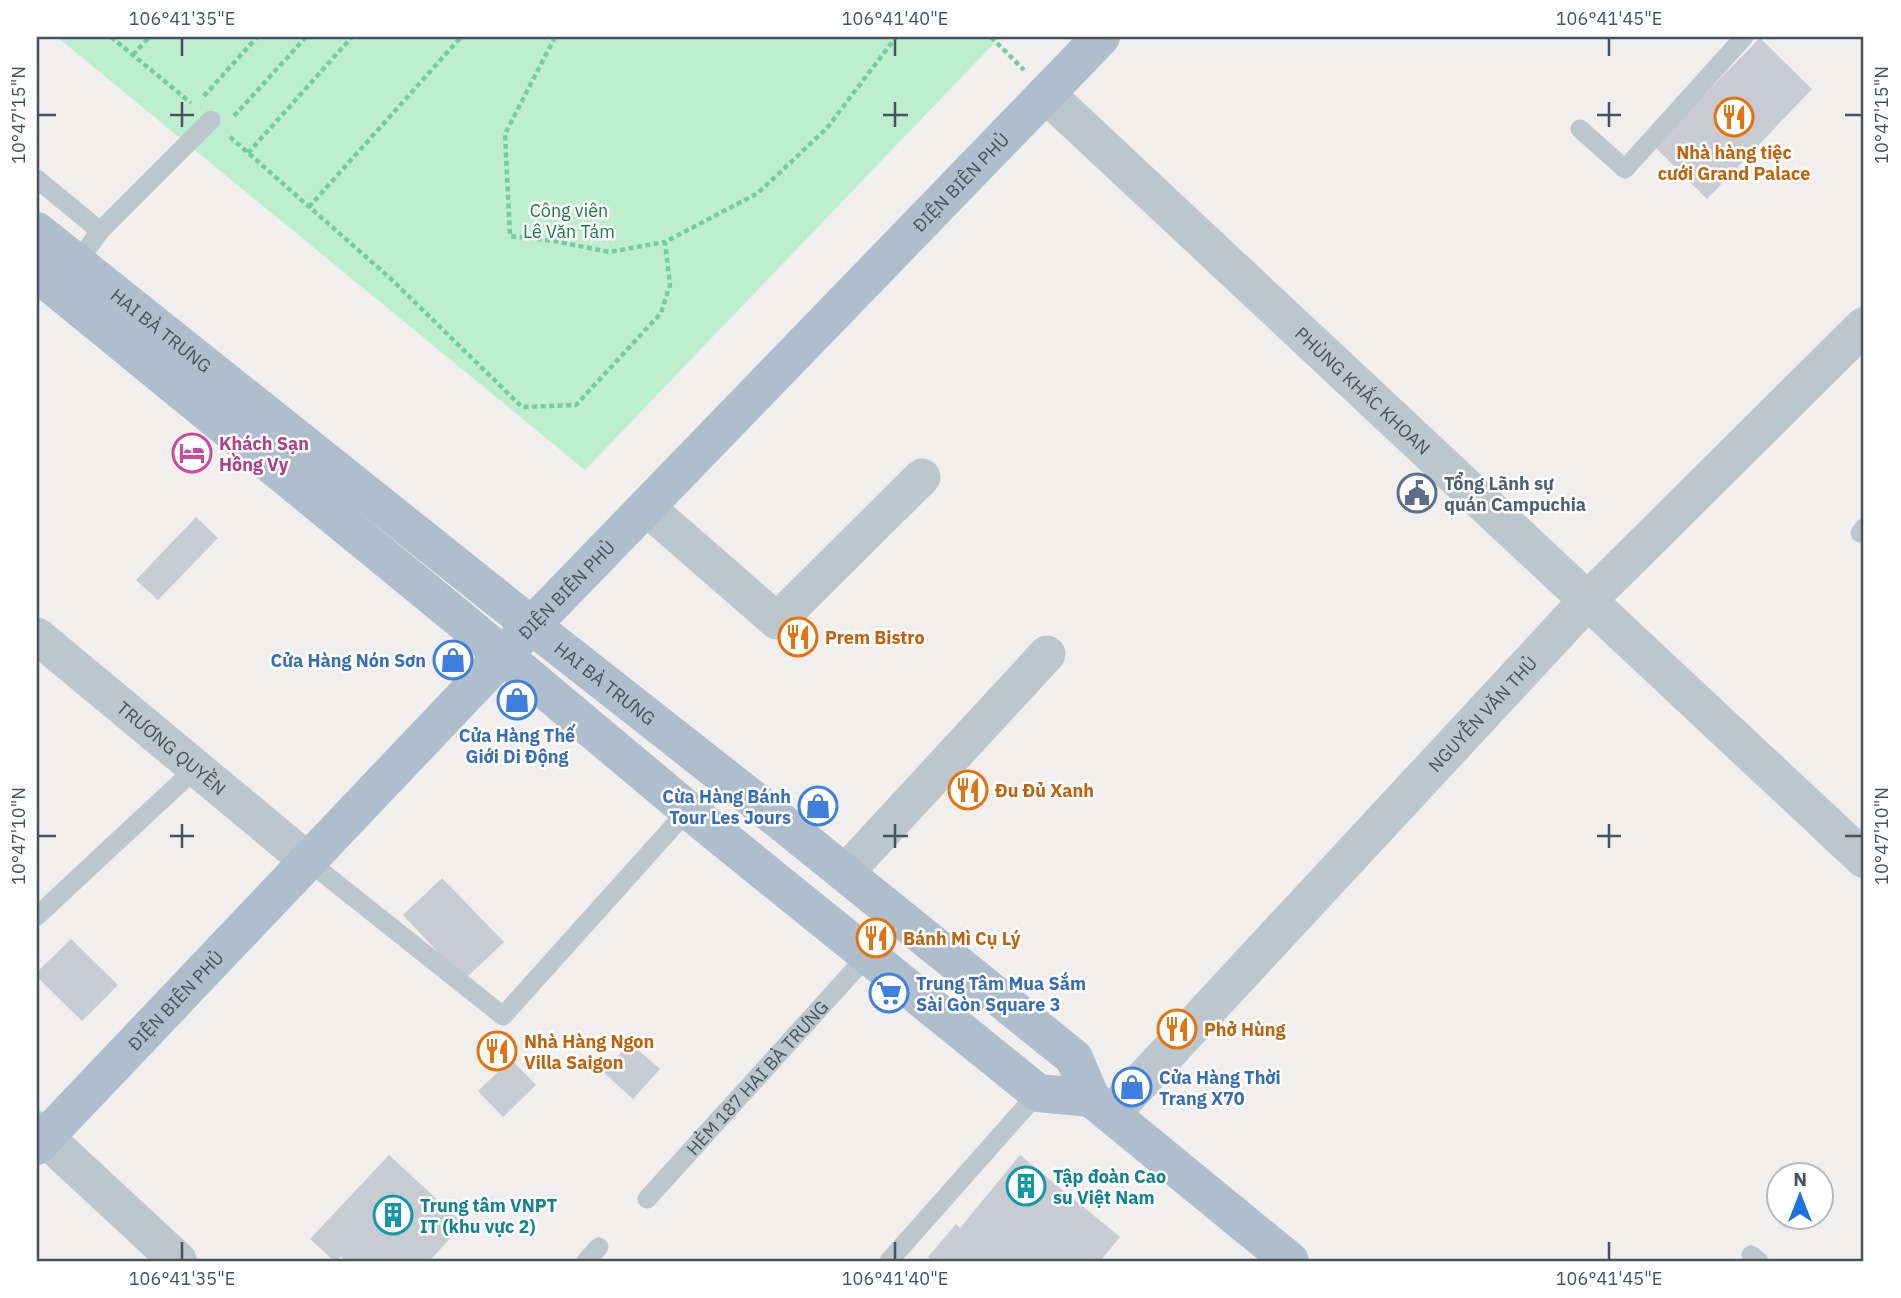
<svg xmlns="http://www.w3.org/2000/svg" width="1901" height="1298" font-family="'IBM Plex Sans',sans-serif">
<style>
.park{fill:#bdeecf}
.building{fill:#c8cbd1}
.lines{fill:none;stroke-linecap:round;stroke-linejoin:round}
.path{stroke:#75cca0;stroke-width:4.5;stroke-dasharray:5 3.5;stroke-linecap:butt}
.service{stroke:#bcc6cd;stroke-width:19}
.minor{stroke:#bcc6cd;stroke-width:37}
.tertiary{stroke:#bcc6cd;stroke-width:38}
.primary{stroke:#aebecd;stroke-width:38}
.ticks{fill:none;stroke:#46525c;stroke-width:2.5}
.labels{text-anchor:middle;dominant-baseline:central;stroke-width:5;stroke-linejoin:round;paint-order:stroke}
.food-label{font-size:18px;font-weight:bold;fill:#c56008;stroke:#fff;text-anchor:start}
.street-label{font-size:18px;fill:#46525c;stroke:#fff}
.park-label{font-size:18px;fill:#177d49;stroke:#fff}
.hotel-label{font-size:18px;font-weight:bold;fill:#b23c85;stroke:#fff;text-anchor:start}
.service-label{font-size:18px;font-weight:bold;fill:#4e5e75;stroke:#fff;text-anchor:start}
.shop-label{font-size:18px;font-weight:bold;fill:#366cbe;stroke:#fff;text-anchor:end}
.culture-label{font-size:18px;font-weight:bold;fill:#0d838f;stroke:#fff;text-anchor:start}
.neatline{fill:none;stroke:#46525c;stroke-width:2.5}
.ticks-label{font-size:18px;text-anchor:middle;fill:#46525c}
</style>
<rect width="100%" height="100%" fill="#f1eeee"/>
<path class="park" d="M57,37H1000L585,470Z"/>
<path class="building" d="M1760,38L1812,89L1707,199L1654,146Z
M196,517L218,538L158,600L136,580Z
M442,878L504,942L464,980L403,915Z
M71,939L118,985L82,1021L37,977V972Z
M630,1043L660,1069L633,1099L603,1072Z
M511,1059L536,1085L503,1117L478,1091Z
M389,1155L464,1224L429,1261H346L341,1257L334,1261L310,1239Z
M1020,1155L1120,1237L1100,1261H933L928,1257L956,1224L960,1228Z"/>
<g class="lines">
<path class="path" d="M111,37L191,103
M555,37L505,134L510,236L554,241L609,252L665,242
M991,37L1024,70
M133,55L149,37
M204,96L257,37
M234,116L306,37
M230,137L390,278L522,407L576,405L661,313L670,285L665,242L758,193L827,128L896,37
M248,153L352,37
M309,207L461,37"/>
<g class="service">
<path d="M1580,129L1625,169L1744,37"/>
<path d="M37,179L100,231"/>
<path d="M77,263L100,231L211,120"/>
<path d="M1860,533L1864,528"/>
<path d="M308,861L503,1016L688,810"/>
<path d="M37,916L195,769"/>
<path id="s1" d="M647,1199L868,955"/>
<path d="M1751,1255L1759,1261"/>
<path d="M586,1261L599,1247"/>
<path d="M889,1261L1038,1093"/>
</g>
<g class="minor">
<path d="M646,507L777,621L922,477"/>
<path id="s2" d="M37,636L308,861"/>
<path d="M845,873L1047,654"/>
</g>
<g class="tertiary">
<path id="s3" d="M1046,94L1864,859"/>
<path id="s4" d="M1111,1114L1588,600L1864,326"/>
<path d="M37,1130L178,1261"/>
</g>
<g class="primary">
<path id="s5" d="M37,231L502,602L759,804L1074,1058L1091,1098L1290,1261"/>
<path d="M37,273L461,620L688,810L1038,1093L1091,1098"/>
<path id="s6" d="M37,1146L531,626L1101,37"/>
</g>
</g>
<path class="ticks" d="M182,38V56M895,38V56M1609,38V56M182,102V127M895,102V127M1609,102V127M38,115H56M170,115H194M883,115H908M1597,115H1621M1845,115H1862M182,824V848M895,824V848M1609,824V848M38,836H56M170,836H194M883,836H908M1597,836H1621M1845,836H1862M182,1242V1260M895,1242V1260M1609,1242V1260"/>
<defs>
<symbol id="restaurant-ring" viewBox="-11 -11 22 22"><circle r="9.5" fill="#fff" stroke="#e8710a" stroke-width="1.5"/><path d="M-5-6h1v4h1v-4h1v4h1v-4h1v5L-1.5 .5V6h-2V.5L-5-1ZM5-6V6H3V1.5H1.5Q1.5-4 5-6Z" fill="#e8710a"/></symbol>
<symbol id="hotel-ring" viewBox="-11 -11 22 22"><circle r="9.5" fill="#fff" stroke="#d1479c" stroke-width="1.5"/><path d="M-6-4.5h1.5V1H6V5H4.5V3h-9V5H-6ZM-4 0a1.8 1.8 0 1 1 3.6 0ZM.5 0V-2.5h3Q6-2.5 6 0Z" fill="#d1479c"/></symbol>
<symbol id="civic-ring" viewBox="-11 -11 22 22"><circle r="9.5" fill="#fff" stroke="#5c6f8a" stroke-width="1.5"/><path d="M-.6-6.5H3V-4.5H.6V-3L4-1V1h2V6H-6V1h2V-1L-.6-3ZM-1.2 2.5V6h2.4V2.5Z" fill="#5c6f8a"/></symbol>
<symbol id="shop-ring" viewBox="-11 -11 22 22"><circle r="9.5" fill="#fff" stroke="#3f7fe0" stroke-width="1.5"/><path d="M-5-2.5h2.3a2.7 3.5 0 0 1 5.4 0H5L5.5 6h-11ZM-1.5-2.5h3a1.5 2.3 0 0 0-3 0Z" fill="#3f7fe0"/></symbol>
<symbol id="supermarket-ring" viewBox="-11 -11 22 22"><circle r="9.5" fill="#fff" stroke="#3f7fe0" stroke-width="1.5"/><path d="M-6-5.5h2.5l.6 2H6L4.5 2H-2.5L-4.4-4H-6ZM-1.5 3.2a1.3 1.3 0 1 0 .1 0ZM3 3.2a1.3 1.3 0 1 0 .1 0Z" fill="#3f7fe0"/></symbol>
<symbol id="building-ring" viewBox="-11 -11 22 22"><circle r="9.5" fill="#fff" stroke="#0f9aa8" stroke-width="1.5"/><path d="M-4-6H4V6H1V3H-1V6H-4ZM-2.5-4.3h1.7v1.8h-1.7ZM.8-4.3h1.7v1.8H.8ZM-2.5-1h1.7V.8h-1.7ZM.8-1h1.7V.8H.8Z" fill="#0f9aa8"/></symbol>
</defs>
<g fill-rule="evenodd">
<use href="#restaurant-ring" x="1712" y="95" width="44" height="44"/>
<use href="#hotel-ring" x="170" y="431" width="44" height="44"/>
<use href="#civic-ring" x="1395" y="471" width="44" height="44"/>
<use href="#restaurant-ring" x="776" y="615" width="44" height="44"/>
<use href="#shop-ring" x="431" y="638" width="44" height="44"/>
<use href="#shop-ring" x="495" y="678" width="44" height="44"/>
<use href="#restaurant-ring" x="946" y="768" width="44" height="44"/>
<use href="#shop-ring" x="796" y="784" width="44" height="44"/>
<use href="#restaurant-ring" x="854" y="916" width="44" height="44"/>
<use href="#supermarket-ring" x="867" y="971" width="44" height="44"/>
<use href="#restaurant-ring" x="1155" y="1007" width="44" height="44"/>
<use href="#restaurant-ring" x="475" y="1029" width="44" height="44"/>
<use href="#shop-ring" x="1110" y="1065" width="44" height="44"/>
<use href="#building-ring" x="1004" y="1164" width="44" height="44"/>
<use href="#building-ring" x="371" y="1193" width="44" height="44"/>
</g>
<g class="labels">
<g class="food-label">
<text x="1734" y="152" text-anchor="middle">Nhà hàng tiệc<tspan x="1734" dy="21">cưới Grand Palace</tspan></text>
<text x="825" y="637">Prem Bistro</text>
<text x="995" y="790">Đu Đủ Xanh</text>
<text x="903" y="938">Bánh Mì Cụ Lý</text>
<text x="1204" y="1029">Phở Hùng</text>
<text x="524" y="1041">Nhà Hàng Ngon<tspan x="524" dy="21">Villa Saigon</tspan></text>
</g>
<g class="street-label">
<text stroke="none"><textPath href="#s6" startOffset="1335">ĐIỆN BIÊN PHỦ</textPath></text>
<text stroke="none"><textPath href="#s5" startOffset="159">HAI BÀ TRƯNG</textPath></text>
<text stroke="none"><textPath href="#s3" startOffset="434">PHÙNG KHẮC KHOAN</textPath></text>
<text stroke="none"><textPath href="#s6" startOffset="768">ĐIỆN BIÊN PHỦ</textPath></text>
<text stroke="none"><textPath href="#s5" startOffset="726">HAI BÀ TRƯNG</textPath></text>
<text stroke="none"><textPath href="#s4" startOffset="546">NGUYỄN VĂN THỦ</textPath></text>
<text stroke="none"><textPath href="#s2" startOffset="175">TRƯƠNG QUYỀN</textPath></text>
<text stroke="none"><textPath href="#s6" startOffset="201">ĐIỆN BIÊN PHỦ</textPath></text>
<text stroke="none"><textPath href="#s1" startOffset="164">HẺM 187 HAI BÀ TRƯNG</textPath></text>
</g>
<g class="park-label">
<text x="569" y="210">Công viên<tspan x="569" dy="21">Lê Văn Tám</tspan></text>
</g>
<g class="hotel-label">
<text x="219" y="443">Khách Sạn<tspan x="219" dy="21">Hồng Vy</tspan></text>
</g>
<g class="service-label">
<text x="1444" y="483">Tổng Lãnh sự<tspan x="1444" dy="21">quán Campuchia</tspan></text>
</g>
<g class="shop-label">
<text x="426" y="660">Cửa Hàng Nón Sơn</text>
<text x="517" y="735" text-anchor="middle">Cửa Hàng Thế<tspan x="517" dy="21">Giới Di Động</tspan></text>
<text x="791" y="796">Cừa Hàng Bánh<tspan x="791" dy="21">Tour Les Jours</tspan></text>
<text x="916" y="983" text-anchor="start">Trung Tâm Mua Sắm<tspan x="916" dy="21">Sài Gòn Square 3</tspan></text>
<text x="1159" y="1077" text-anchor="start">Cửa Hàng Thời<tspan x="1159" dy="21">Trang X70</tspan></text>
</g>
<g class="culture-label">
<text x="1053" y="1176">Tập đoàn Cao<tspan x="1053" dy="21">su Việt Nam</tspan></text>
<text x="420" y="1205">Trung tâm VNPT<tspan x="420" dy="21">IT (khu vực 2)</tspan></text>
</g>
</g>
<rect width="1901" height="1298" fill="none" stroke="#ffffff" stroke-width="77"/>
<g transform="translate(1800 1196)"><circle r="33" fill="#ffffff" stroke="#b5babe" stroke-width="2"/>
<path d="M0-5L12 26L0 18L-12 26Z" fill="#1a73df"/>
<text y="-10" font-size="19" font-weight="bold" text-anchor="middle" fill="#46525c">N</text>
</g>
<rect x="38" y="38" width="1824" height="1222" class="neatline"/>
<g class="ticks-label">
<text x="182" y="25">106°41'35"E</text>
<text x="895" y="25">106°41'40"E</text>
<text x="1609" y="25">106°41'45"E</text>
<text transform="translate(19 115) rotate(-90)" y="6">10°47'15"N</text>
<text transform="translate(1882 115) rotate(-90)" y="6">10°47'15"N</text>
<text transform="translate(19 836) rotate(-90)" y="6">10°47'10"N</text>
<text transform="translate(1882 836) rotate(-90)" y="6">10°47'10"N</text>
<text x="182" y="1285">106°41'35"E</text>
<text x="895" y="1285">106°41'40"E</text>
<text x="1609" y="1285">106°41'45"E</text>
</g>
</svg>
